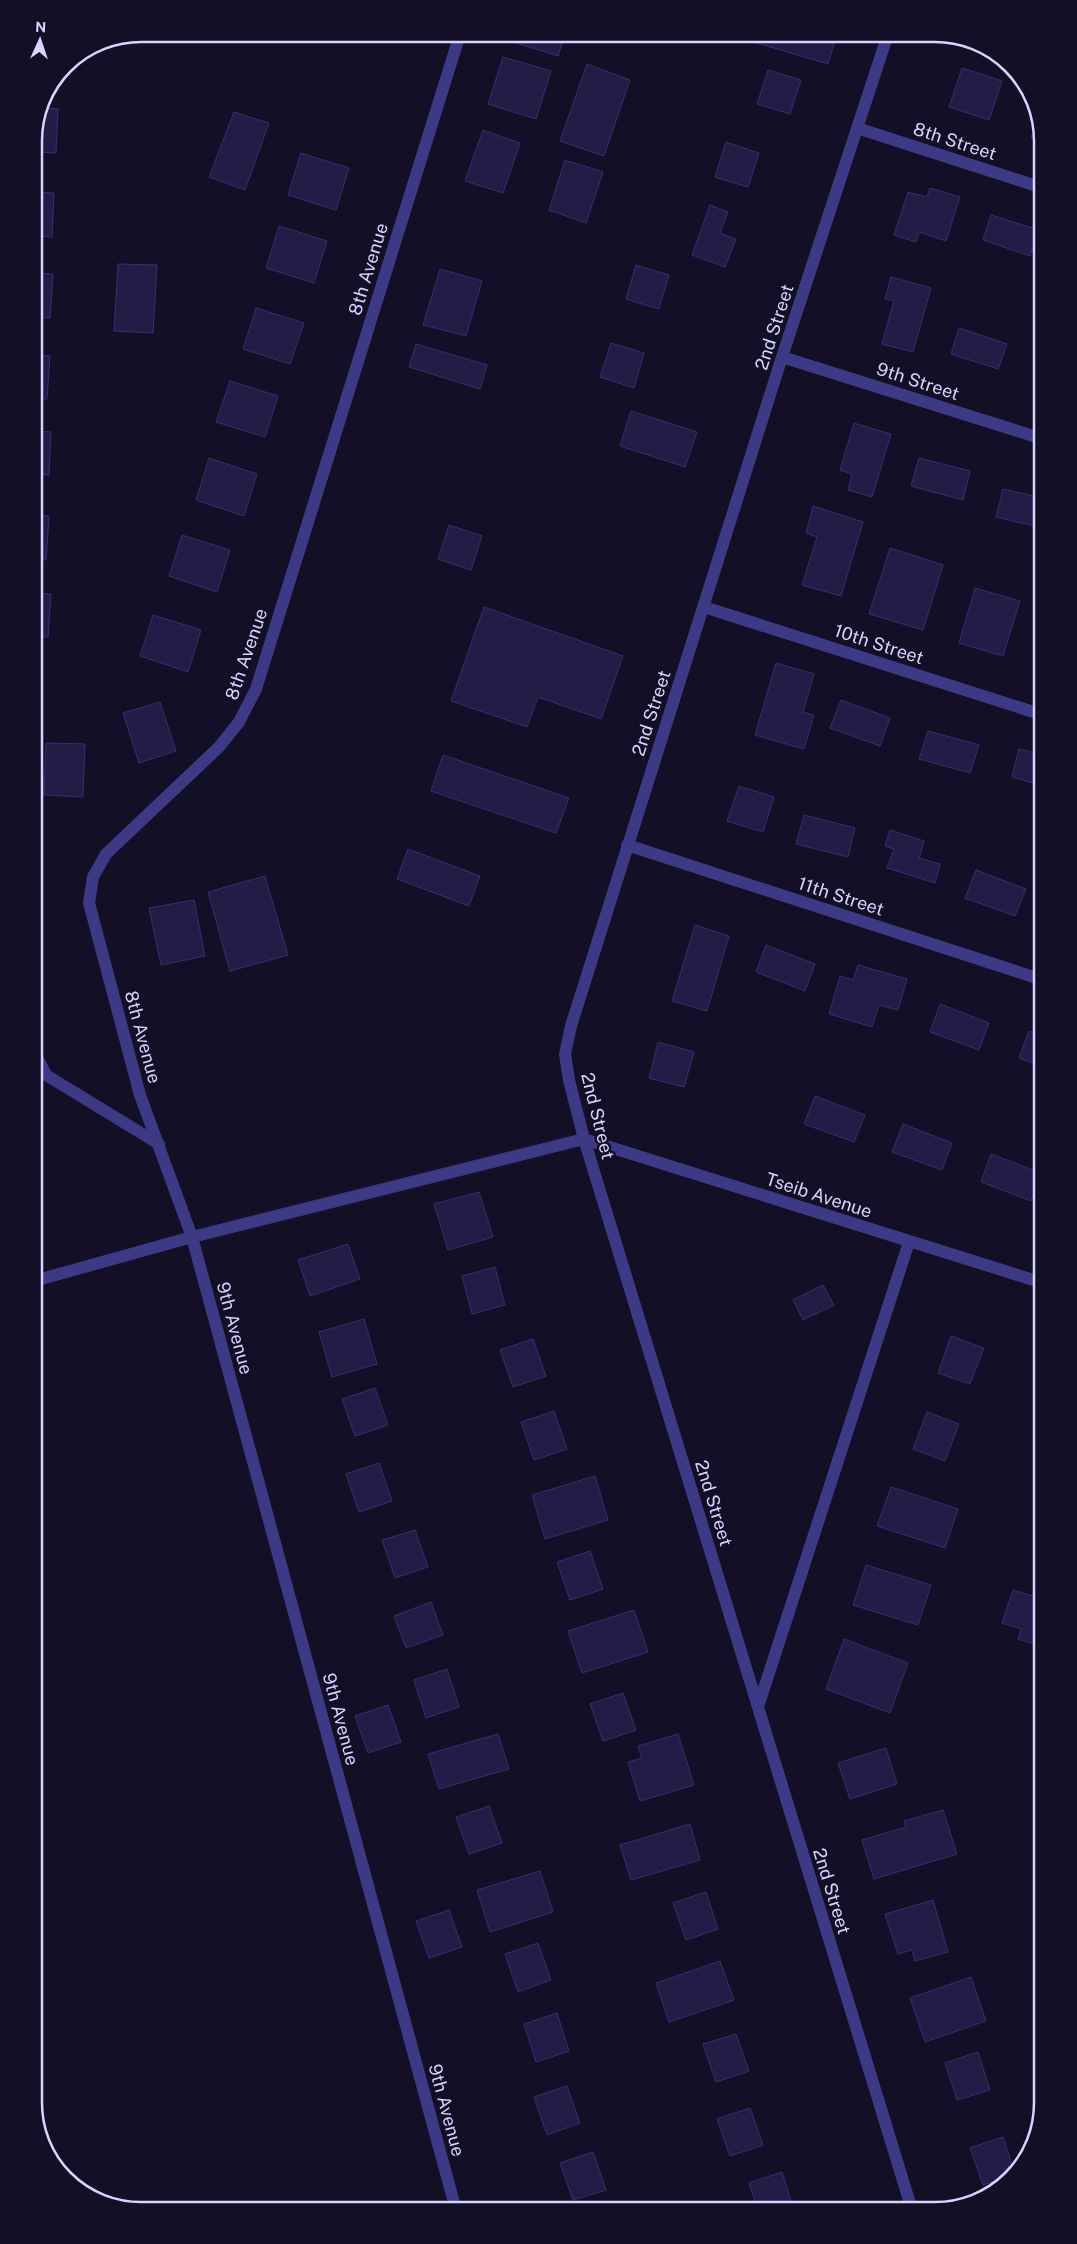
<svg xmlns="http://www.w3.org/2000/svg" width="1077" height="2244" font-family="'Public Sans',sans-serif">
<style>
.building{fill:#241b47;stroke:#3b2d73}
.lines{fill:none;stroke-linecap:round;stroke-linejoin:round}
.service{stroke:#3d3a85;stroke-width:12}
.minor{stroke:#3d3a85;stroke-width:12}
.labels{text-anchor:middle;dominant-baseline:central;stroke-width:5;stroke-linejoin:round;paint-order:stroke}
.street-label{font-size:18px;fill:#d9d4ff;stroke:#130f26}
.rim{fill:none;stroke:#d9d4ff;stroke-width:2.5}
</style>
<rect width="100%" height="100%" fill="#130f26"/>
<path class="building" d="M512,34H565L558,56L510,41Z
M748,34H837L828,64L747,40Z
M503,57L551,71L536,119L488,104Z
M587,64L630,80L604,156L560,141Z
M962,68L1002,81L989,120L949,107Z
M768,70L801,80L790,114L757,104Z
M40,108L58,109L56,153L34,152V135Z
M234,112L269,123L245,190L209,177Z
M1038,116L1043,142L1031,138Z
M483,130L520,143L503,193L465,181Z
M726,142L759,153L748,187L715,177Z
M301,153L349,168L336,210L288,195Z
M565,160L603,172L586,223L549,210Z
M930,188L960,197L946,241L919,232L916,242L894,235L908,192L927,197Z
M34,192L54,193L52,237L34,236Z
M710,205L728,212L720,233L736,239L725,267L692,255Z
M991,215L1039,230L1030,256L983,240Z
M279,226L327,241L314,283L266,268Z
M118,264L157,265L153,333L114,331Z
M636,265L669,275L659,309L626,299Z
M440,269L482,281L466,336L423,325Z
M34,273L53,274L50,318L34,317Z
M891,277L931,288L913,352L882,344L894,301L885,299Z
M256,308L304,323L290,364L243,349Z
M959,328L1007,344L998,369L951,354Z
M611,343L644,353L634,388L600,377Z
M416,344L487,365L480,389L409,367Z
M34,355L50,356L47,399H34Z
M230,381L278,396L265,437L216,422Z
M631,411L697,432L685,467L620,446Z
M854,423L891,434L872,497L848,490L852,474L840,470Z
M34,431L51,432L49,475L34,474Z
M209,458L257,474L244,516L196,500Z
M919,458L970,471L963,500L911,486Z
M1003,489L1043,498V528L996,517Z
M813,506L863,522L841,596L802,585L817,537L806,533Z
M34,515L49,516L46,560L34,559Z
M449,525L482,536L471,570L438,559Z
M182,535L230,550L217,592L169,576Z
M890,548L943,565L923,630L869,614Z
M975,588L1020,601L1003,656L959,643Z
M34,593L51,594L48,637H34Z
M484,607L623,656L601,719L538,697L527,727L451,701Z
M153,615L201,630L188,672L140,656Z
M776,663L814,674L803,712L814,715L804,749L755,735Z
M841,700L890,718L880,746L830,728Z
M160,702L176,751L139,763L123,713Z
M928,731L979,745L970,773L919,759Z
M46,743L85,744L83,797L44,795Z
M1019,749L1043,755V786L1012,777Z
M443,755L569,798L556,833L431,791Z
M739,786L774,797L763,832L727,821Z
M804,815L855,828L848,857L796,844Z
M890,830L924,841L919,858L940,864L935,883L887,868L894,849L885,846Z
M408,849L480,876L469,906L397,879Z
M976,870L1026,889L1015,916L965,898Z
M265,876L288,955L230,971L208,892Z
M194,900L205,956L161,965L149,908Z
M695,925L729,936L707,1011L672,1001Z
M766,945L815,964L805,991L756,972Z
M858,965L907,979L898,1010L879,1005L872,1027L829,1014L840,976L853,980Z
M940,1004L989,1023L979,1050L930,1032Z
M1029,1031L1043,1036V1067L1019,1058Z
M658,1042L694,1052L684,1087L649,1078Z
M815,1096L865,1115L854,1142L804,1124Z
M903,1124L952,1143L942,1170L892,1152Z
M991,1154L1041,1173L1031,1201L981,1182Z
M479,1192L493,1237L448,1250L434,1204Z
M348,1244L360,1279L310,1296L298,1260Z
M495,1267L505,1305L472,1314L462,1276Z
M823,1285L834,1305L803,1320L793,1300Z
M364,1319L377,1364L332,1377L319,1332Z
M951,1336L984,1348L970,1384L938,1373Z
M533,1339L546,1376L513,1387L500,1350Z
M375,1388L388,1425L355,1436L342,1399Z
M554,1411L567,1449L534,1460L521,1422Z
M927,1412L959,1424L945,1461L913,1449Z
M379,1463L392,1501L359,1512L346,1474Z
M595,1476L608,1520L545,1539L532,1495Z
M891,1487L958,1509L945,1548L877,1526Z
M415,1530L428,1567L395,1578L382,1540Z
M590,1551L603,1589L570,1600L557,1562Z
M866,1565L931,1585L918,1625L853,1605Z
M1013,1590L1043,1599V1647L1018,1639L1021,1629L1002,1623Z
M431,1602L443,1635L406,1648L394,1616Z
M634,1610L648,1652L582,1673L568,1631Z
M844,1639L908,1663L890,1713L826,1689Z
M447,1669L459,1707L426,1718L414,1680Z
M623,1693L636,1730L603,1741L590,1704Z
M388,1705L401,1742L368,1753L355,1716Z
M498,1734L509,1769L439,1789L428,1754Z
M678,1734L694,1785L640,1801L628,1762L642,1758L638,1746Z
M886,1748L897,1784L850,1799L838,1763Z
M489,1806L502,1843L469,1854L456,1817Z
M943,1810L957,1854L874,1879L862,1840L906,1827L904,1821Z
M690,1824L700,1860L631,1880L620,1845Z
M540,1871L553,1912L490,1932L477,1890Z
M706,1892L718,1929L686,1940L673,1903Z
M933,1900L948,1952L915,1961L912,1950L898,1954L885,1914Z
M449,1910L462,1947L429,1958L416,1921Z
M538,1943L551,1980L518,1992L505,1954Z
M720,1961L734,2000L669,2022L656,1983Z
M971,1977L986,2021L925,2042L910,1998Z
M557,2013L569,2051L536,2062L524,2024Z
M736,2034L749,2071L716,2082L703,2044Z
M978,2052L990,2090L957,2100L945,2063Z
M567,2086L580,2123L547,2135L534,2097Z
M750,2108L763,2145L730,2156L717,2119Z
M1003,2137L1014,2171L1007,2177L983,2185L970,2148Z
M593,2152L606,2190L573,2200L560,2163Z
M782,2172L794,2210H758L749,2183Z"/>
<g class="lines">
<path class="service" d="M34,1281L192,1237"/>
<path class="minor" d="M888,34L782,357L571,1026L565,1054L569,1080L584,1139L912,2210
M857,128L1043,188
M782,357L1043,439
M704,607L1043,715
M627,845L1043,980
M34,1051L46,1075L159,1144
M584,1139L1043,1283
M192,1237L584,1139
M758,1707L909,1242
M456,2210L192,1237L140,1095L89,903L93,877L106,854L219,747L239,722L256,689L460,34"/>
</g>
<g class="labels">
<g class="street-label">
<text transform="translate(955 141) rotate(18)">8th Street</text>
<text transform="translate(368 269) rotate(-73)">8th Avenue</text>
<text transform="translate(774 327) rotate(-72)">2nd Street</text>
<text transform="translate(918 381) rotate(18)">9th Street</text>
<text transform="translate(879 644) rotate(18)">10th Street</text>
<text transform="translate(246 654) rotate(-71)">8th Avenue</text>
<text transform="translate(651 713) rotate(-72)">2nd Street</text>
<text transform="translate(841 896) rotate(18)">11th Street</text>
<text transform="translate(143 1037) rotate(75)">8th Avenue</text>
<text transform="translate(598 1116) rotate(76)">2nd Street</text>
<text transform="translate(819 1195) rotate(18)">Tseib Avenue</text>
<text transform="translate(235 1328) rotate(75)">9th Avenue</text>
<text transform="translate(714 1503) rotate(73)">2nd Street</text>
<text transform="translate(341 1719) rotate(75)">9th Avenue</text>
<text transform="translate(832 1891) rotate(73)">2nd Street</text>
<text transform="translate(447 2110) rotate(75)">9th Avenue</text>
</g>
</g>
<path d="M0 0H1077V2244H0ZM141 42H935A99 99 0 0 1 1034 141V2103A99 99 0 0 1 935 2202H141A99 99 0 0 1 42 2103V141A99 99 0 0 1 141 42Z" fill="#130f26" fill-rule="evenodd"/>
<path class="rim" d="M141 42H935A99 99 0 0 1 1034 141V2103A99 99 0 0 1 935 2202H141A99 99 0 0 1 42 2103V141A99 99 0 0 1 141 42Z"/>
<g transform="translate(40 40) rotate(3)" stroke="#130f26" stroke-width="4" paint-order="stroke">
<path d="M0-4L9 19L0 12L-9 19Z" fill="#d9d4ff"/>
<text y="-8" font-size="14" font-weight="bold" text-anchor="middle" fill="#d9d4ff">N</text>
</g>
</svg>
